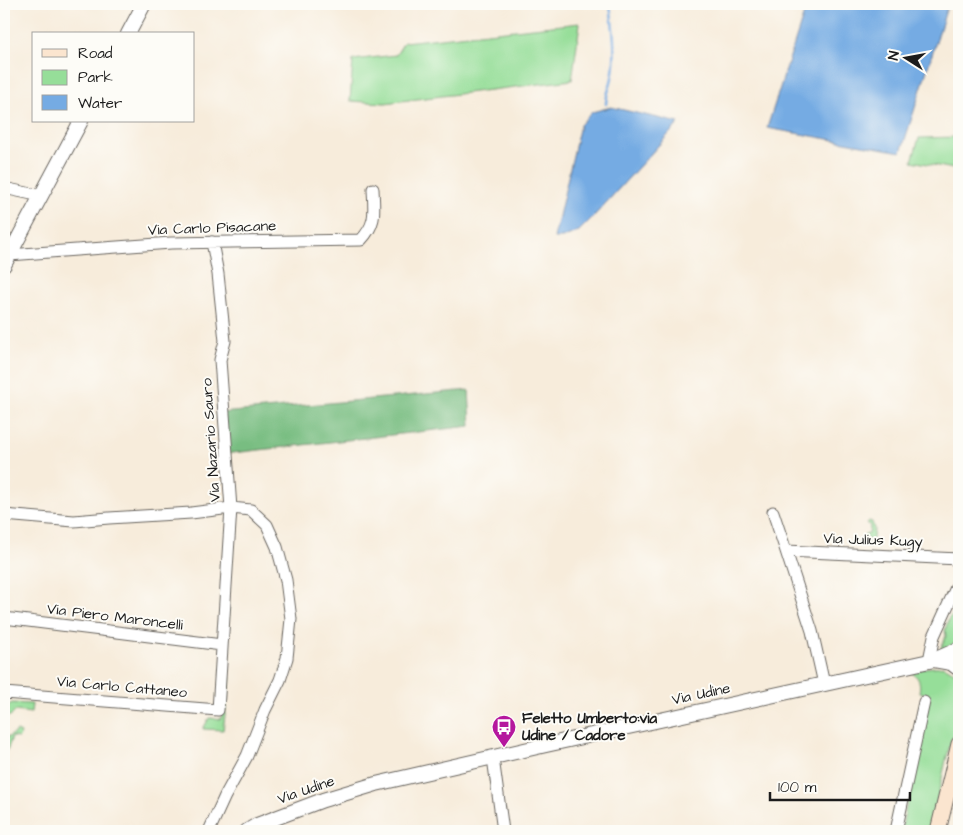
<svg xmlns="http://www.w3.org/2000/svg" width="963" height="835" font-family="'Architects Daughter',sans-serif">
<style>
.green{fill:#96de99;stroke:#597d5a}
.forest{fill:#78bd81;stroke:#4a6c4e}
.water{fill:#75abe3;stroke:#486480}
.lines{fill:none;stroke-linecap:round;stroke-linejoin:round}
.stream{stroke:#75abe3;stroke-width:2.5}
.minor-casing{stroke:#69655f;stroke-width:13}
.tertiary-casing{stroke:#69655f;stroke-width:16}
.secondary-casing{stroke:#69655f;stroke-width:17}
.minor{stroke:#fff;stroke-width:11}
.tertiary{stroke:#fff;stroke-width:14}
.secondary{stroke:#fbe5cf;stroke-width:15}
.labels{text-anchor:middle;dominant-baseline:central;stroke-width:4;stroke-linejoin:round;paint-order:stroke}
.street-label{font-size:15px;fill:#1c1c1c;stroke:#fdfcf7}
.poi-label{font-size:15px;font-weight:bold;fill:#1c1c1c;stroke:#fdfcf7;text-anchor:start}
</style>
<rect width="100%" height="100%" fill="#fdfcf7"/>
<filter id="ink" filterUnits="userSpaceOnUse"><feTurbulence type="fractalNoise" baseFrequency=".02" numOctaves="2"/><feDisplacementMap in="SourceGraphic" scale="10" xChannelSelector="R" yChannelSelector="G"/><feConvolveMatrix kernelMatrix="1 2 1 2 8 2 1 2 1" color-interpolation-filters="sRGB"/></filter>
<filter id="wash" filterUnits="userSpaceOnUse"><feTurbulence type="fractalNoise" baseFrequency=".0096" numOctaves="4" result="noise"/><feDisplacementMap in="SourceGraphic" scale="20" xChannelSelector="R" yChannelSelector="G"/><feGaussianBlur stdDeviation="1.12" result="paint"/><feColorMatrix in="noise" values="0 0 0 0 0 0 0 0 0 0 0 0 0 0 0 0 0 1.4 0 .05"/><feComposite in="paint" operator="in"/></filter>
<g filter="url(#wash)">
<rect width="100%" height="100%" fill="#f7ecdb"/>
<path class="green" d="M580,23L572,80L385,103L350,101L353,60L396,55L404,42Z
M959,137V170L912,161L919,138Z
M869,521L872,522L874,529L872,546H870L869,539L864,538L865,534L869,533L870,526L867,523Z
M959,609V642L942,650L941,648L946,636L945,630L949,618Z
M944,666L959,675V725L951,741L946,760L930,831H901L930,695L919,692C921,683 919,676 910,672L924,668Z
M226,677L230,678L223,730L203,729L209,718L221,719Z
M12,703L32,704L31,713L15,711L13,714L4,719V706H7Z
M17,731L21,733L20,736L18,738L12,737L8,748L4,754V736L9,737Z"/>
<path class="forest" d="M469,390L471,426L224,454L221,413Z"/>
<path class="water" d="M807,4H948L901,152L767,128Z
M611,107L679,123L594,216L579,231L562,238H554L580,125L592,112Z"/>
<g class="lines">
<path class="stream" d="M606,104C606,95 610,87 612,78C617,53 613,29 610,4"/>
</g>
</g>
<g filter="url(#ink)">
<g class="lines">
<defs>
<path id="minor" d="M4,188L41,196
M9,255L171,243L361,240C377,223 374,212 373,189
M773,512L786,551
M4,515L74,521L109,518L191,513L231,508L251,510L267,525L277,547L286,580L291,619L287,658L280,680L265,710L247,756L225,796L209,831
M4,618L222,645
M929,660L934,636L959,581
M824,684L812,631L786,551L959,559
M4,693L218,710L231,508L220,360L225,341L218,274L212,242
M493,758L503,831
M896,831L924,702"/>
<path id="tertiary" d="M128,34L144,4
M4,265L81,121
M934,660L951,663L959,669
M247,831L257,825L323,800L376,784L546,745L934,660L959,649"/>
<path id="secondary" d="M938,831L959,744"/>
</defs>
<use href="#minor" class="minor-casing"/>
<use href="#tertiary" class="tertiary-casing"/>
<use href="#secondary" class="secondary-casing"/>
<use href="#minor" class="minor"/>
<use href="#tertiary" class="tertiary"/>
<use href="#secondary" class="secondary"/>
</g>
</g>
<defs>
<symbol id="bus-pin" viewBox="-11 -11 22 30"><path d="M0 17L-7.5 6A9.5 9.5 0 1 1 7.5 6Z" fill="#b5179e" stroke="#fdfcf7"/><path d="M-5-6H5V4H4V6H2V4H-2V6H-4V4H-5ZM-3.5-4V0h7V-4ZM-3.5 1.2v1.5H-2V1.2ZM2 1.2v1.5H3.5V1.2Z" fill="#fff"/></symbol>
</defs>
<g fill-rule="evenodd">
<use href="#bus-pin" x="490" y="713" width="28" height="38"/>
</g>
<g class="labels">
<g class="street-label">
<text transform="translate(212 228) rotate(-2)">Via Carlo Pisacane</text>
<text transform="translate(211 440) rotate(-94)">Via Nazario Sauro</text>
<text transform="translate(873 540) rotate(2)">Via Julius Kugy</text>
<text transform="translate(115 617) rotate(7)">Via Piero Maroncelli</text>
<text transform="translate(122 687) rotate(5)">Via Carlo Cattaneo</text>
<text transform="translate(701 694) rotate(-12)">Via Udine</text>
<text transform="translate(306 790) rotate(-19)">Via Udine</text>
</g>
<g class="poi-label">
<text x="522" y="718">Feletto Umberto:via<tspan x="522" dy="17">Udine / Cadore</tspan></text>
</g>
</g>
<rect width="963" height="835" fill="none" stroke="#fdfcf7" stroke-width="20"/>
<rect x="32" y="32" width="162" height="90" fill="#fdfcf7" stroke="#a3a29f"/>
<rect x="42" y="49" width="25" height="8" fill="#fbe5cf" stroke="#a3a29f"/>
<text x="78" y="58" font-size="15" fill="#1c1c1c">Road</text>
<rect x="42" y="70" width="25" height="15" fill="#96de99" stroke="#a3a29f"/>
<text x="78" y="82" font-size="15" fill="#1c1c1c">Park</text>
<rect x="42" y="95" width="25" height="15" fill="#75abe3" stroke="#a3a29f"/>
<text x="78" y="108" font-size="15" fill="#1c1c1c">Water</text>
<g transform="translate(906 58) rotate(281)" stroke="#fdfcf7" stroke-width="4" paint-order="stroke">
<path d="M0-4L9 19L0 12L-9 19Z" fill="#1c1c1c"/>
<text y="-8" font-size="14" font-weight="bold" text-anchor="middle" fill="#1c1c1c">N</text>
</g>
<path d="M770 792v8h140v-8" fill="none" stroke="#1c1c1c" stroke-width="2.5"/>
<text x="778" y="792" font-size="15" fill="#1c1c1c" stroke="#fdfcf7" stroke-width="4" paint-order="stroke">100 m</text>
</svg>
